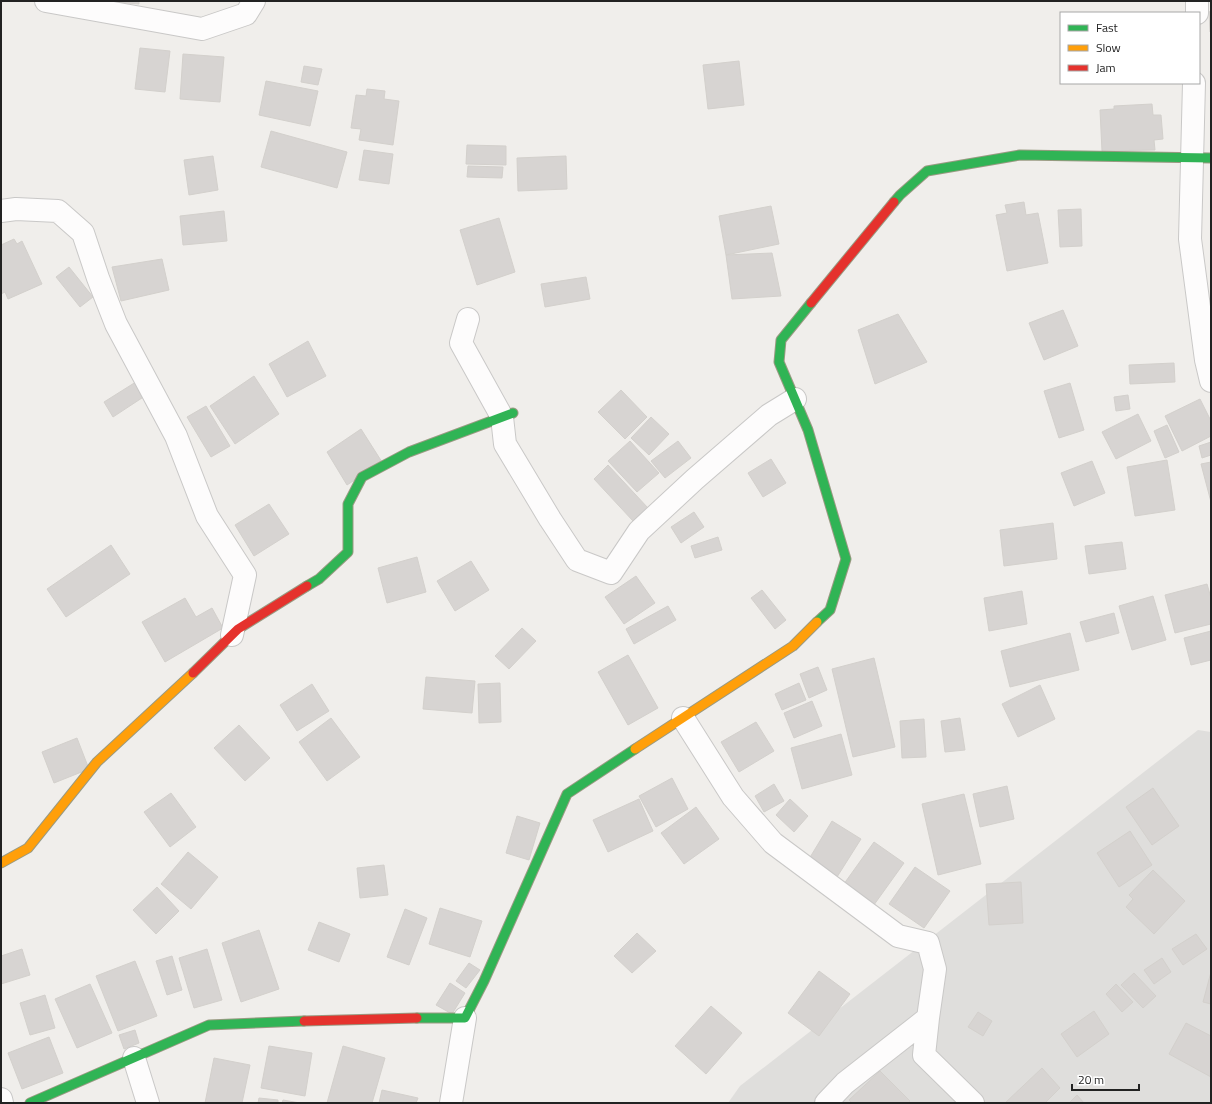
<svg xmlns="http://www.w3.org/2000/svg" width="1212" height="1104" font-family="'Titillium Web',sans-serif">
<style>
.residential{fill:#dfdedc}
.building{fill:#d7d4d2;stroke:#d3d0cc}
.lines{fill:none;stroke-linecap:round;stroke-linejoin:round}
.street-casing{stroke:#c9c8c7;stroke-width:24}
.fast-casing{stroke:#999a82;stroke-width:11}
.slow-casing{stroke:#999a82;stroke-width:11}
.jam-casing{stroke:#999a82;stroke-width:11}
.street{stroke:#fdfcfc;stroke-width:22}
.fast{stroke:#30b455;stroke-width:9}
.slow{stroke:#ff9f0a;stroke-width:9}
.jam{stroke:#e5322d;stroke-width:9}
</style>
<rect width="100%" height="100%" fill="#f0eeeb"/>
<path class="residential" d="M1198,730L1211,732V1103H728L740,1086Z"/>
<path class="building" d="M104,1H139V4Z
M1211,11V32H1210L1209,12Z
M140,48L170,51L165,92L135,89Z
M183,54L224,57L220,102L180,99Z
M739,61L744,105L708,109L703,65Z
M304,66L322,69L318,85L301,82Z
M266,81L318,91L310,126L259,115Z
M367,89L385,91L384,99L399,101L393,145L359,140L361,129L351,128L356,95L366,96Z
M1152,104L1153,115H1161L1163,139L1154,140L1155,150L1102,151L1100,110L1114,109V106Z
M271,131L347,152L337,188L261,167Z
M467,145L506,146V165L466,164Z
M364,150L393,154L389,184L359,180Z
M213,156L218,190L189,195L184,160Z
M566,156L567,189L518,191L517,158Z
M468,166L503,167L502,178L467,177Z
M1024,202L1026,215L1038,213L1048,263L1007,271L996,215L1007,213L1005,205Z
M771,206L779,244L726,255L719,216Z
M1081,209L1082,246L1060,247L1058,210Z
M224,211L227,241L183,245L180,216Z
M499,218L515,272L477,285L460,230Z
M14,239L17,244L22,241L42,284L8,299L5,292L1,294V245Z
M772,253L781,296L732,299L726,255Z
M162,259L169,290L121,301L112,267Z
M69,267L93,297L80,307L56,277Z
M586,277L590,299L545,307L541,284Z
M1063,310L1078,346L1044,360L1029,323Z
M898,314L927,362L875,384L858,330Z
M308,341L326,376L287,397L269,364Z
M1174,363L1175,382L1130,384L1129,365Z
M254,376L279,414L235,444L210,406Z
M139,380L148,394L113,417L104,402Z
M1070,383L1084,430L1059,438L1044,391Z
M621,390L647,417L625,439L598,412Z
M1128,395L1130,409L1116,411L1114,397Z
M1200,399L1211,421V436L1182,451L1165,416Z
M206,406L230,446L211,457L187,417Z
M1138,414L1151,441L1116,459L1102,432Z
M651,417L669,434L649,455L631,438Z
M1167,425L1179,452L1165,458L1154,431Z
M361,429L382,462L347,485L327,452Z
M630,441L659,473L637,492L608,461Z
M678,441L691,458L665,478L651,461Z
M1211,442V455L1202,458L1199,446Z
M771,459L786,483L763,497L748,473Z
M1167,460L1175,510L1135,516L1127,467Z
M1092,461L1105,493L1074,506L1061,473Z
M1211,462V502L1201,464Z
M608,465L648,508L633,521L594,479Z
M269,504L289,534L254,556L235,525Z
M694,512L704,527L681,543L671,527Z
M1053,523L1057,559L1004,566L1000,530Z
M718,537L722,550L695,558L691,546Z
M1122,542L1126,569L1089,574L1085,546Z
M111,545L130,574L66,617L47,589Z
M417,557L426,592L387,603L378,568Z
M471,561L489,590L455,611L437,581Z
M636,576L655,603L624,624L605,597Z
M1207,584L1211,598V624L1175,633L1165,595Z
M762,590L786,620L775,629L751,598Z
M1022,591L1027,624L989,631L984,598Z
M1153,596L1166,640L1132,650L1119,606Z
M185,598L196,617L212,608L223,628L165,662L142,622Z
M668,606L676,620L634,644L626,629Z
M1114,613L1119,633L1086,642L1080,622Z
M522,628L536,641L509,669L495,656Z
M1211,631V660L1191,665L1184,638Z
M1070,633L1079,670L1010,687L1001,651Z
M628,655L658,708L628,725L598,672Z
M874,658L895,747L853,757L832,669Z
M818,667L827,690L809,698L800,674Z
M426,677L475,681L472,713L423,709Z
M500,683L501,722L479,723L478,684Z
M799,683L806,700L782,710L775,694Z
M312,684L329,711L297,731L280,705Z
M1040,685L1055,719L1018,737L1002,704Z
M812,701L822,726L794,738L784,713Z
M331,718L360,757L327,781L299,742Z
M960,718L965,750L945,752L941,721Z
M924,719L926,757L902,758L900,721Z
M756,722L774,751L739,772L721,742Z
M239,725L270,758L245,781L214,748Z
M841,734L852,775L802,789L791,748Z
M77,738L89,769L54,783L42,752Z
M672,778L688,809L656,827L639,796Z
M774,784L784,801L764,812L755,796Z
M1007,786L1014,819L980,827L973,794Z
M1153,788L1179,826L1152,845L1126,807Z
M171,793L196,827L170,847L144,812Z
M964,794L981,864L938,875L922,804Z
M639,799L653,831L608,852L593,820Z
M790,799L808,816L794,832L776,815Z
M696,807L719,839L684,864L661,833Z
M517,816L540,823L529,860L506,853Z
M832,821L861,839L837,877L809,859Z
M1130,831L1152,865L1119,887L1097,853Z
M874,842L904,863L871,909L841,888Z
M188,852L218,877L191,909L161,884Z
M384,865L388,895L360,898L357,868Z
M915,867L950,891L924,928L889,904Z
M1153,870L1185,901L1154,934L1126,907L1133,899L1129,895Z
M1021,882L1023,923L989,925L986,884Z
M157,887L179,911L156,934L133,910Z
M440,908L482,921L470,957L429,944Z
M405,909L427,918L409,965L387,957Z
M319,922L350,934L339,962L308,950Z
M259,930L279,989L241,1002L222,943Z
M637,933L656,951L632,973L614,956Z
M1196,934L1207,949L1183,965L1172,949Z
M22,949L30,975L1,984V956Z
M207,949L222,1000L194,1008L179,958Z
M172,956L182,990L167,995L156,961Z
M1162,958L1171,972L1154,984L1144,970Z
M135,961L157,1016L118,1031L96,976Z
M469,963L480,970L466,988L456,981Z
M819,971L850,994L819,1036L788,1013Z
M1211,972V1004L1203,1002Z
M1134,973L1156,996L1143,1008L1121,985Z
M450,983L465,993L452,1014L436,1005Z
M90,984L112,1033L77,1048L55,999Z
M1116,984L1133,1002L1122,1012L1106,994Z
M45,995L55,1028L30,1035L20,1003Z
M711,1006L742,1033L706,1074L675,1046Z
M1094,1011L1109,1034L1077,1057L1061,1034Z
M978,1012L992,1021L983,1036L968,1027Z
M1186,1023L1211,1036V1077L1169,1054Z
M135,1030L139,1043L124,1049L119,1035Z
M49,1037L63,1073L22,1089L8,1053Z
M269,1046L312,1053L305,1096L261,1088Z
M343,1046L385,1058L372,1103H327Z
M214,1058L250,1065L242,1103H205Z
M1042,1068L1060,1088L1045,1103H1005Z
M880,1071L910,1101L908,1103H852L849,1100Z
M382,1090L418,1098L416,1103H379Z
M1077,1095L1084,1103H1069Z
M259,1098L278,1100V1103H258Z
M283,1100L300,1103H282Z"/>
<g class="lines">
<defs>
<path id="street" d="M46,1L202,29L246,14L254,1
M1197,13V1
M1194,83L1190,239L1206,360L1211,381
M1,211L16,209L58,211L83,233L98,278L116,324L176,436L207,516L245,575L232,635
M468,319L461,343L502,417L505,444L550,519L577,560L611,573L639,531L695,479L769,415L795,399
M683,718L733,797L773,843L898,936L928,943L935,969L928,1018L924,1055L973,1103
M134,1058L148,1103
M1,1099L2,1103
M451,1103L465,1018
M826,1103L845,1083L928,1018"/>
<path id="fast" d="M894,202L900,195L927,171L1020,155L1211,158
M811,303L781,340L779,362L808,430L846,559L830,610L817,622
M307,586L319,579L348,552V504L362,477L409,452L513,413
M417,1018H465L484,981L567,794L635,749
M30,1103L209,1025L304,1021"/>
<path id="slow" d="M635,749L793,646L817,622
M1,863L28,848L97,762L193,673"/>
<path id="jam" d="M811,303L894,202
M193,673L238,629L307,586
M304,1021L417,1018"/>
</defs>
<use href="#street" class="street-casing"/>
<use href="#fast" class="fast-casing"/>
<use href="#slow" class="slow-casing"/>
<use href="#jam" class="jam-casing"/>
<use href="#street" class="street"/>
<use href="#fast" class="fast"/>
<use href="#slow" class="slow"/>
<use href="#jam" class="jam"/>
</g>
<rect width="1212" height="1104" fill="none" stroke="#222222" stroke-width="4"/>
<rect x="1060" y="12" width="140" height="72" fill="#ffffff" stroke="#a7a7a7"/>
<rect x="1068" y="25" width="20" height="6" fill="#30b455" stroke="#a7a7a7"/>
<text x="1096" y="32" font-size="12" fill="#222222">Fast</text>
<rect x="1068" y="45" width="20" height="6" fill="#ff9f0a" stroke="#a7a7a7"/>
<text x="1096" y="52" font-size="12" fill="#222222">Slow</text>
<rect x="1068" y="65" width="20" height="6" fill="#e5322d" stroke="#a7a7a7"/>
<text x="1096" y="72" font-size="12" fill="#222222">Jam</text>
<path d="M1072 1084v6h67v-6" fill="none" stroke="#222222" stroke-width="2"/>
<text x="1078" y="1084" font-size="12" fill="#222222" stroke="#ffffff" stroke-width="3" paint-order="stroke">20 m</text>
</svg>
